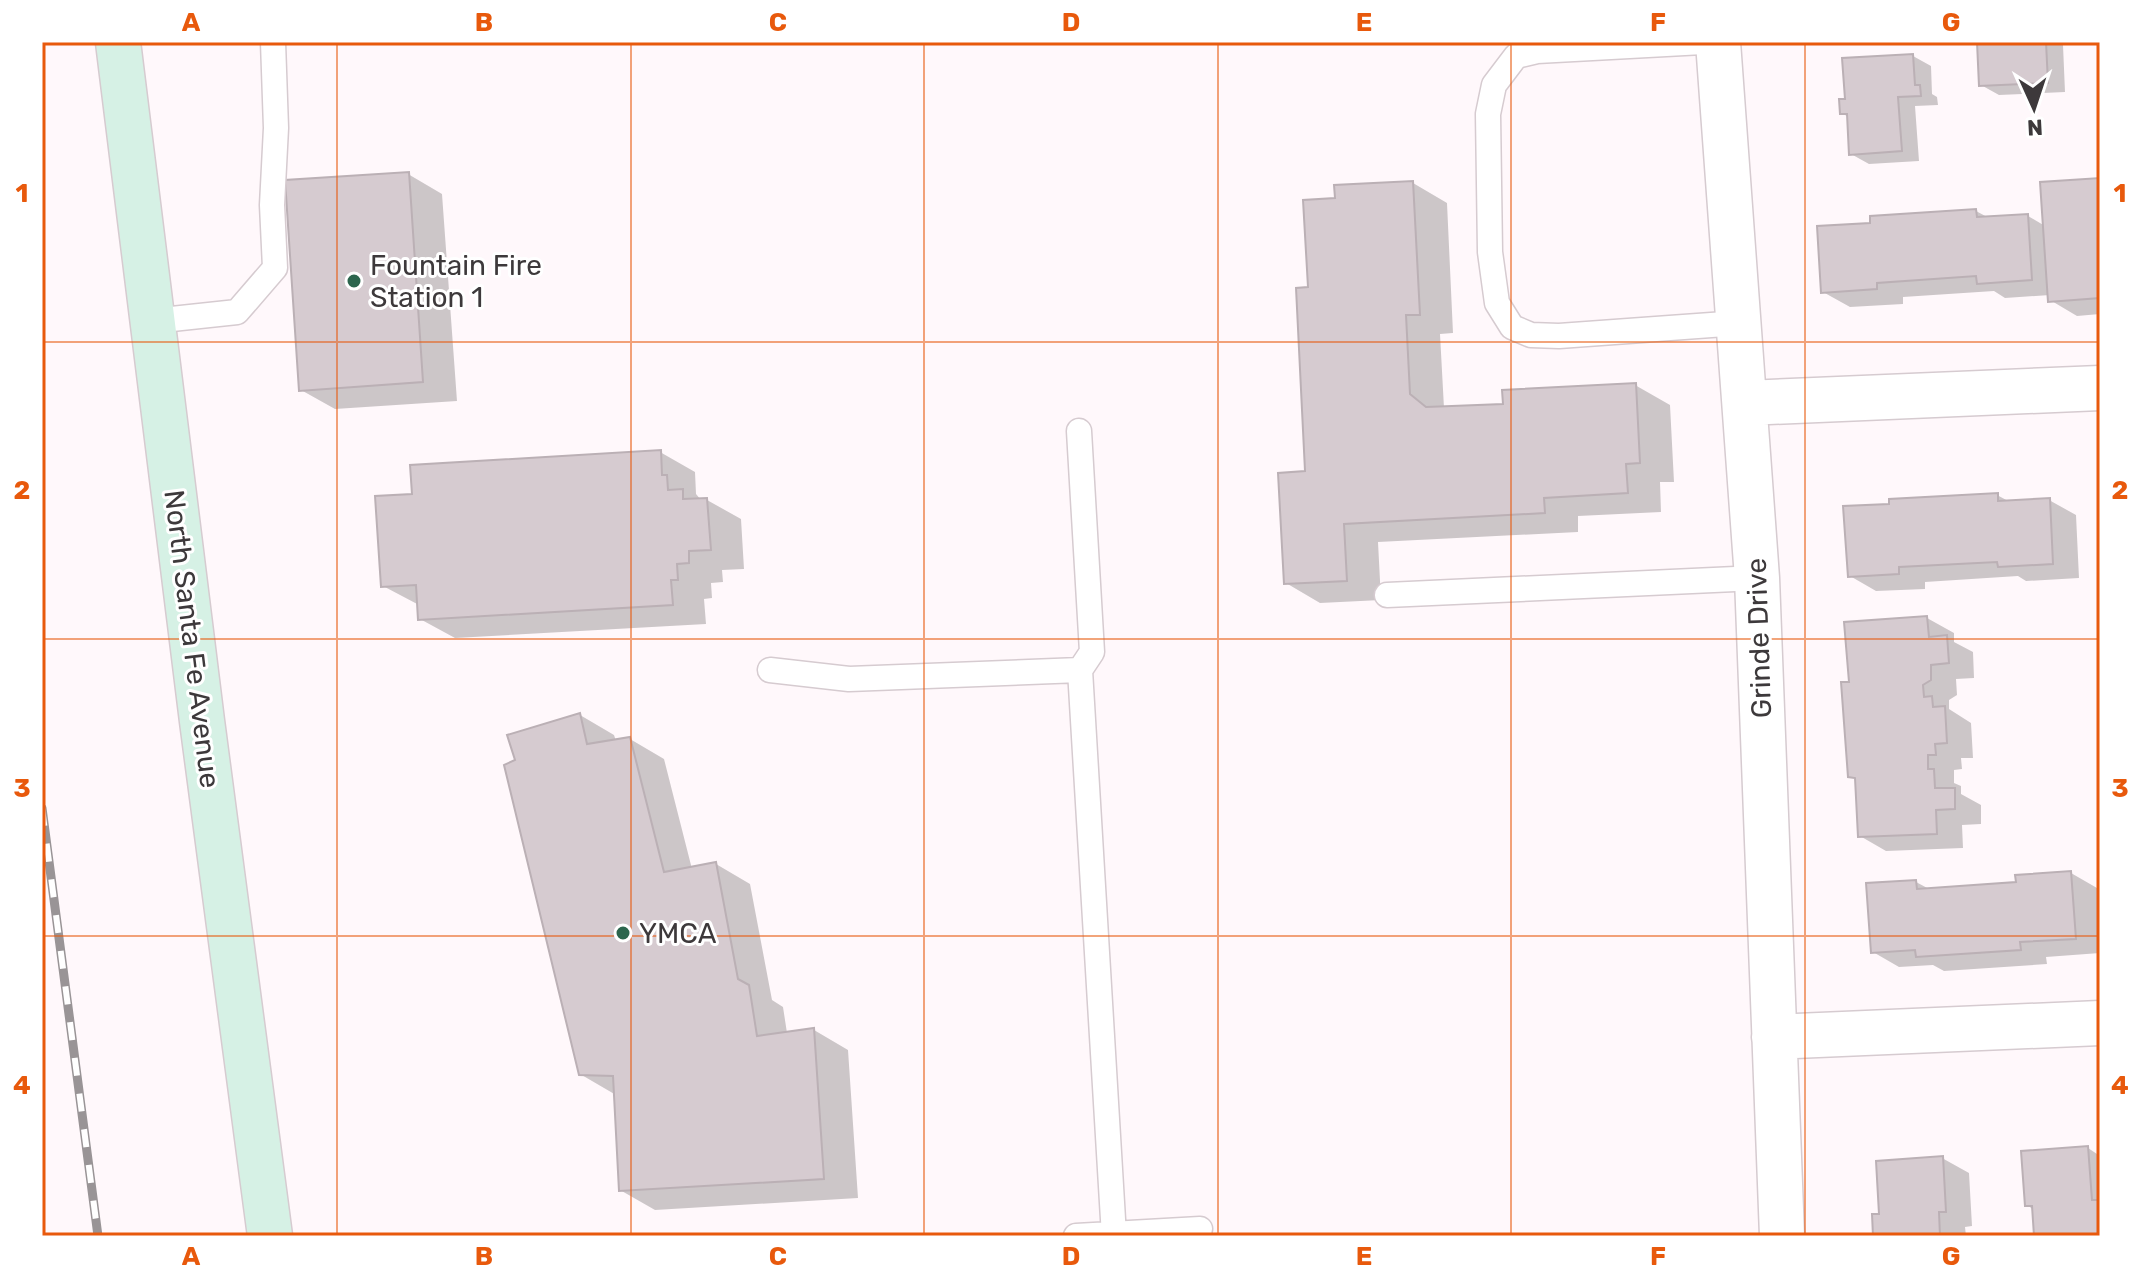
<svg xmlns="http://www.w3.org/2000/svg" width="2142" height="1278" font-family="Rubik,sans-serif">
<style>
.shadow{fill:#0003}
.building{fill:#d6cbd0;stroke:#bbb0b5;stroke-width:2}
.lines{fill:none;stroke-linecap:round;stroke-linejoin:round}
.lane-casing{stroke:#d6cbd0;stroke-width:27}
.street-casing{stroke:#d6cbd0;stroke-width:47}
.secondary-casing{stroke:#d6cbd0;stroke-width:47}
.lane{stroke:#fff;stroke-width:24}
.street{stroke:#fff;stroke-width:44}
.secondary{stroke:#d6f1e5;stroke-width:44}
.rail-casing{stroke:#999496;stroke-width:9}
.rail{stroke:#fff;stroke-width:6;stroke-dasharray:18;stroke-linecap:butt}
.grid{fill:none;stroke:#e8590c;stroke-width:2;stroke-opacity:0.55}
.poi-dot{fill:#2c654d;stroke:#fff;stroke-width:3}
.labels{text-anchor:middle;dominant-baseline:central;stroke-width:6;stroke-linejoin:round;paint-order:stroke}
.poi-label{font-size:28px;fill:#3d393b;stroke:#fff;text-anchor:start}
.street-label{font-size:28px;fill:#3d393b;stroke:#fff}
.neatline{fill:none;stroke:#e8590c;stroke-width:3}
.grid-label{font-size:26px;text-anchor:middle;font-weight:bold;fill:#e8590c}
</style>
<rect width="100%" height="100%" fill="#fff8fb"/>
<path class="shadow" d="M1979,42H2058L2063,45L2065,92L1999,95L1981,85Z
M1913,56L1931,66L1932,94L1937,97L1938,105L1915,106L1919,161L1869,164L1851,154L1849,117L1841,113L1847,101Z
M408,174L442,194L457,401L335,409L301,390Z
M2100,180V314L2077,316L2050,300V295L2005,298L1994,291L1903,297V304L1850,307L1823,292L1872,225L1976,211L1989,218L2028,216L2045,226Z
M1413,183L1447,203L1453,333L1440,334L1444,408L1505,406L1635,385L1670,405L1674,482H1660L1661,512L1578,516V532L1378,542L1381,600L1320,603L1286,583L1307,473L1310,289L1337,200Z
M660,452L695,472L696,494L701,500H707L741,519L744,569L722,570L723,582L711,583L712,598L704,599L706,624L455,638L420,619L419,605L383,586L414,496Z
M1997,495L2010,502L2049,500L2076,515L2079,578L2026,581L2018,576L1925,582V589L1876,591L1850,576Z
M1927,618L1954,633V642L1973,652L1974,678L1956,679L1957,695L1949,700V709L1971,723L1973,758H1961L1962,769L1954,770V783L1961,786V794L1981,805V824L1962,825L1963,848L1886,851L1860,836L1857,780L1850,776L1851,684Z
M580,715L614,735L616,741L630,739L664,759L692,869L716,864L750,884L772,1000L783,1007L787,1033L814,1030L848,1050L858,1198L655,1210L620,1190L616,1095L580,1074Z
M2071,873L2097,888L2100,953L2046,957L2047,964L1944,971L1933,965L1899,967L1873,952L1916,882L1931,890L2018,884Z
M2088,1148L2100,1156V1236H2036L2034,1210L2027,1205Z
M1942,1158L1969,1173L1972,1226L1965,1227L1966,1236H1875L1881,1215Z"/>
<path class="building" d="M1977,42H2046L2048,83L1979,86Z
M1913,54L1915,85H1920L1921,96L1898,97L1902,151L1849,155L1847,114H1840L1839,99H1845L1842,58Z
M409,172L423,382L299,391L285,180Z
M2100,178V298L2048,302L2040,182Z
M1413,181L1420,315H1406L1410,394L1426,407L1503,404L1502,390L1636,383L1640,463L1626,464L1628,493L1544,498L1545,513L1344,524L1347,581L1284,584L1278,473L1305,471L1296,288L1308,287L1303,200L1335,198L1334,185Z
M1976,209L1977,217L2028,214L2032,280L1977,284L1976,276L1877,283V289L1821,293L1817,226L1870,223V216Z
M661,450L662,475H667L668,490L683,489V499L707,498L711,550L689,551V563L677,564L678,580H671L673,605L418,620L416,585L381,587L375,496L412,494L410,465Z
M1998,493V501L2050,498L2053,564L1998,567L1997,562L1899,567V574L1848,577L1843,506L1889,504V499Z
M1927,616L1929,637L1947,635L1949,663L1931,665V680L1923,685L1924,697L1932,696L1933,707L1945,706L1947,743L1935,744L1936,755H1928V769H1934L1935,788H1955V809L1936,810L1937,834L1858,837L1855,778L1848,777L1841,682H1849L1844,622Z
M580,713L587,744L630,737L664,872L716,862L738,979L749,985L757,1036L814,1028L824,1179L619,1191L613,1076L579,1075L504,765L515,760L507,735Z
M2071,871L2076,939L2020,942L2021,950L1916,957L1915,950L1871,953L1866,883L1916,880L1917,889L2016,882L2015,875Z
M2088,1146L2092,1200H2100V1236H2034L2032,1206H2025L2021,1151Z
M1943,1156L1946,1212H1939L1940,1236H1873L1872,1214H1879L1876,1161Z"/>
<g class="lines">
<defs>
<path id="lane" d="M1703,42L1537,51L1516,56L1494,85L1488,114L1490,252L1497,303L1512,327L1531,335L1559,336L1739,323
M153,321L237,312L275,268L272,205L276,128L273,42
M1079,431L1092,652L1080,670
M1387,595L1757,578
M770,670L849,679L1080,670L1114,1236
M1076,1236L1200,1229"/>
<path id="street" d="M1718,42L1757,578L1782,1236
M1746,403L2100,388
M1774,1037L2100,1023"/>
<path id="secondary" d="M118,42L202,721L270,1236"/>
</defs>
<use href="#lane" class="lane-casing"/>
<use href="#street" class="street-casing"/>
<use href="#secondary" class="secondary-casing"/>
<use href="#lane" class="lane"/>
<use href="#street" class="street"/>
<use href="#secondary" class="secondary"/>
<defs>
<path id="rail" d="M42,808L98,1236"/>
</defs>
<use href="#rail" class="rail-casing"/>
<use href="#rail" class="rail"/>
</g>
<path class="grid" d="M337,42V1236M631,42V1236M924,42V1236M1218,42V1236M1511,42V1236M1805,42V1236M42,342H2100M42,639H2100M42,936H2100"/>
<g class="poi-dot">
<circle cx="354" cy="281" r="8"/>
<circle cx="623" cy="933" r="8"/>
</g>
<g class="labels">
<g class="poi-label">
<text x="370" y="265">Fountain Fire<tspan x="370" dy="32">Station 1</tspan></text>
<text x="639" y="933">YMCA</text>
</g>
<g class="street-label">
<text transform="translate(1759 638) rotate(-92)">Grinde Drive</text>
<text transform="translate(192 639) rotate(83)">North Santa Fe Avenue</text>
</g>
</g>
<rect width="2142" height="1278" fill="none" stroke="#ffffff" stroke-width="88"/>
<g transform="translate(2034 108) rotate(177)" stroke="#ffffff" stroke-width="6" paint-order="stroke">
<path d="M0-6L14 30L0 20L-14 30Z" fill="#3d393b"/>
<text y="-12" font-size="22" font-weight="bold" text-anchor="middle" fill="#3d393b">N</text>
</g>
<rect x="44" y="44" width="2054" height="1190" class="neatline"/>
<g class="grid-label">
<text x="191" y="31">A</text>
<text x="484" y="31">B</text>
<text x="778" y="31">C</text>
<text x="1071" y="31">D</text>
<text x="1364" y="31">E</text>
<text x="1658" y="31">F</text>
<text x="1951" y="31">G</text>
<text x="22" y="202">1</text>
<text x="2120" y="202">1</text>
<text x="22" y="499">2</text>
<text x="2120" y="499">2</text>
<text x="22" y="797">3</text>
<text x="2120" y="797">3</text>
<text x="22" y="1094">4</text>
<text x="2120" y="1094">4</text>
<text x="191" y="1265">A</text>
<text x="484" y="1265">B</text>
<text x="778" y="1265">C</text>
<text x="1071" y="1265">D</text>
<text x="1364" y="1265">E</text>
<text x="1658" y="1265">F</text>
<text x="1951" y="1265">G</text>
</g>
</svg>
